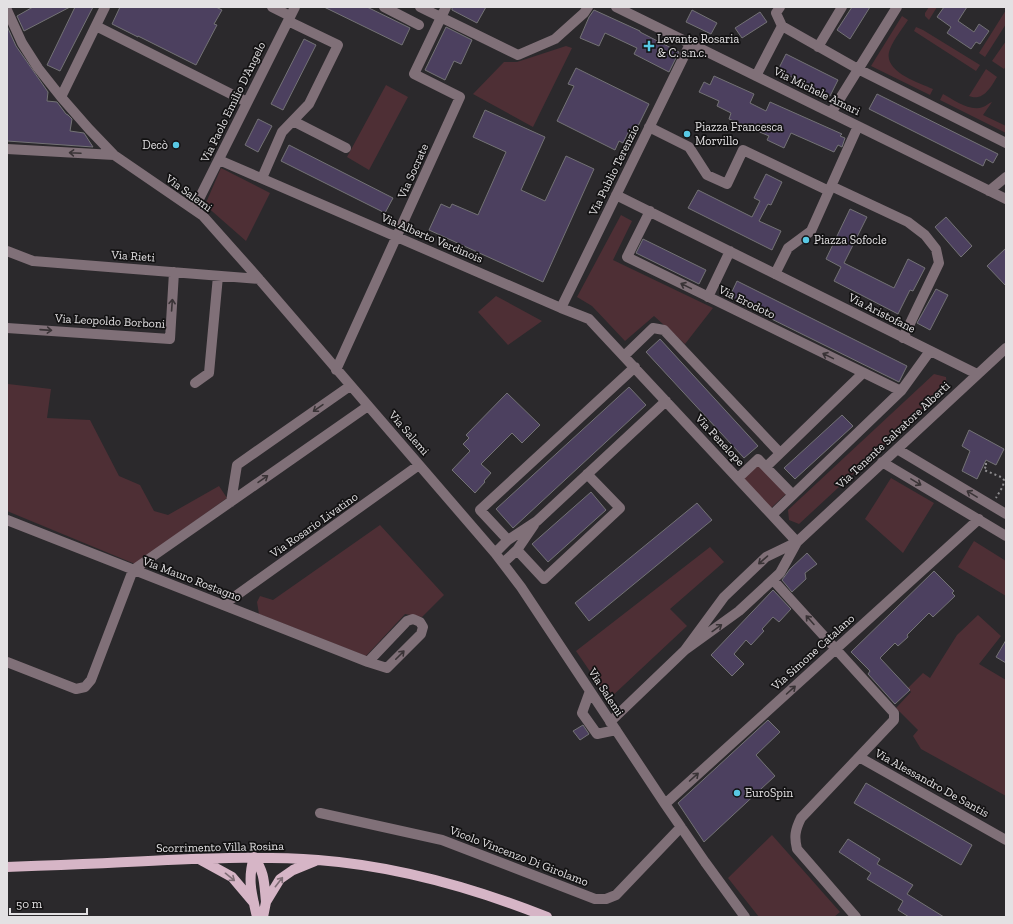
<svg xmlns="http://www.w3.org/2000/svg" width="1013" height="924" font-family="'Zilla Slab',serif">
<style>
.green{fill:#4e2f35}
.building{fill:#4c405f;stroke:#737275}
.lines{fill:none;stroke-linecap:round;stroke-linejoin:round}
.path{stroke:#8e8c8f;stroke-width:2;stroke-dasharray:2 3;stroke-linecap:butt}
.minor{stroke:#807078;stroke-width:10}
.major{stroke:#d6b5c6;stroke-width:10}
.oneway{stroke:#393336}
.oneway2{stroke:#7e6c75}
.poi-dot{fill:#58c8e4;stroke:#131213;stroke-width:1.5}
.labels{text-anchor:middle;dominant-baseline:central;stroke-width:3.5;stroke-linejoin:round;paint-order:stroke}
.poi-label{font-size:12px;fill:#e3e1e3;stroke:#131213;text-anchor:start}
.street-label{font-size:12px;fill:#e3e1e3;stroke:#131213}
</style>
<rect width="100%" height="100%" fill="#2b292c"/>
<path class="green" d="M929,7H937L929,20L925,16V13Z
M1006,10V24L985,57L979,53Z
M902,16L908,20C902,29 894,39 890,49C881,71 918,82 933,89L930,95L871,66Z
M916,27L923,30L980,65L976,71L914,31Z
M1006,41V66L1004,69L992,61Z
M566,46L572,48L533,127L473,94L504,62H517Z
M986,69L997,77C991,87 983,102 969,96Z
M386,85L408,97L369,170L347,157Z
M943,94C954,100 970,112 983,107C986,106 989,103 992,102L983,115L1006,126V133L940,100Z
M221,168L270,193L246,241L205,205Z
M621,215L632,221L613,260L713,308L685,344L654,316L625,341L592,306L577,297Z
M496,296L542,321L508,345L478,312Z
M934,374L946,377L947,387L799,524L789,520L788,510Z
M8,384L51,389L47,418L90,420L119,476L140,485L154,511L168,515L219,486L227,498L135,564L7,511Z
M758,463L786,494L771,508L742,477Z
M891,478L934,503L903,553L865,519Z
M380,525L444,595L422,617L405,614L366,656L259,614L257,602L260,596L273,600Z
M974,541L1006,561V596L958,567Z
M710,547L724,562L670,609L687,626L609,699L576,651Z
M978,615L1001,636L979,664L1006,680V796L921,749L913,736L918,730L896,708L911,692L908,688L923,673L930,678L957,635Z
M772,835L840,912L834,917H759L728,878Z"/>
<path class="building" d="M33,7H70L24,31L17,16Z
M75,7H93L60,71L47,65Z
M120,7H216L222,10L214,24L217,25L196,65L138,36V37L112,24Z
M324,7H367L410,28L402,45Z
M452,7H486L477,23L452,10Z
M852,7H870L850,39L837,30Z
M944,7H967L958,21L974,32L979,24L989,31L980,44L976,42L971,49L947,33L951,27L937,17Z
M594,10L640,31V32L679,52L669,72L634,54L637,48L605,33L599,46L580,38L589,17Z
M692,10L717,23L711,34L686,22Z
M760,12L767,22L742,38L735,28Z
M7,26L16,46L48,92L47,101L57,102L66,114L68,115L72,119L70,131L84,133L93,147L7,141Z
M446,27L472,40L461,64L454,61L445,80L425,70Z
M304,39L316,45L283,110L271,104Z
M786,54L838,80L830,96L778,70Z
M576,68L649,104L633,136L628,133L623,143L619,141L615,150L557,121L574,86L568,84Z
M714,76L754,94L750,103L766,111L770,102L842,134L840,136L845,138L842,147L838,145L834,152L791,133L784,148L767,140L769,136L729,119L731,113L717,106L719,101L699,92L704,82L710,85Z
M877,94L998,154L993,163L986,159L983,166L869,109Z
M485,110L545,137L521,190L545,201L566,156L594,169L543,282L429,230L441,204L450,208L452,204L478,215L506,152L473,137Z
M258,119L272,126L258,152L245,145Z
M289,145L393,198L385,213L281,161Z
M766,174L782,182L771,205L768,204L759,221L781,231L772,250L688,208L698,190L752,217L760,201L754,198Z
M850,209L867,217L844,263L894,288L908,259L925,268L913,291L910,290L898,314L834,281L841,267L826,259Z
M946,217L972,246L961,257L935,227Z
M643,239L706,270L699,284L636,253Z
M1006,248V286L987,266Z
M737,281L907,366L899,382L729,298Z
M936,289L948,295L930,330L917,323Z
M660,339L758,446L744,458L646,352Z
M629,387L646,405L513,528L496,509Z
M507,393L540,425L522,443L512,433L481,464L491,473L484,481L485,482L475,493L452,470L470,451L463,444L469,438L466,435Z
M842,415L853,426L795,479L784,468Z
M969,430L1004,449L996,465L986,460L977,479L962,471L970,451L962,446Z
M591,492L606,510L548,562L532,544Z
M697,503L712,520L589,621L575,603Z
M807,553L817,564L805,573L806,579L792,592L782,580L790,569Z
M934,571L954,591L952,593L955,596L933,617L929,613L907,635L908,637L898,646L895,643L880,658L910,690L895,704L868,674L870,671L851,652Z
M773,590L791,609L779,622L773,617L762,629L764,631L751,645L746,640L734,654L744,664L732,676L711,655Z
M1006,640V663L996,657Z
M768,720L780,732L756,755L775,776L704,842L678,803Z
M583,725L589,734L580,740L573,731Z
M866,783L972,845L961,865L854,803Z
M848,839L880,859L877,864L913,885L907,894L944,917H909L898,910L903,901L867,879L871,873L839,852Z"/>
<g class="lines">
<path class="path" d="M985,464H987L984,470L1001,477L1004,480L1003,486L996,498"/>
<path class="minor" d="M272,7L290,16
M384,7L419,25
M420,7L518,55L555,39L584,13L588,7
M616,7L1006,199
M7,10L22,43L38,68L61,97L89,129L114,155L203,216L259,279L495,553L521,587L665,804L705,862L745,917
M96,26L247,102
M782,26L858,69L1006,143
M818,47L842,7
M756,76L782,26L776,13L780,7
M61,97L105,7
M831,113L897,7
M293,121L346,148
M649,127L689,147L707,175L727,184L743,150L829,191
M7,149L114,155
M219,160L561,308L589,319L797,542
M262,178L282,132L309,104L338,45L288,21
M831,186L908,222L925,235L936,249L939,263L903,338
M989,191L1006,177
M616,195L977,374
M194,209L295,7
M650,211L627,257L901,391
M7,251L33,261L259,279
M775,274L788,248L811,231L858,126
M708,297L730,251
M561,308L690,44
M7,328L170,339L174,272
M624,356L653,328L664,330L780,453
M336,370L460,97L414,74L446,7
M195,383L209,373L218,276
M897,449L1006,514
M882,462L1006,536
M766,467L863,373
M738,478L758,459L793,495
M231,502L237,465L350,386
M772,515L901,391L930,351
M7,520L368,662L387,668L421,634L423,627L420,622L413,619L407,621L368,662
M508,540L480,510L635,367
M517,550L544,579L620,508L587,474
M495,553L508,540L537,521L666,401
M503,563L517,550L534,525
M773,580L894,713V720L859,757
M223,605L419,465
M685,650L724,597L766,557L797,542L1006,348
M7,662L76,689L85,687L91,680L133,570L368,406
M590,691L582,713L597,734L616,730
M610,722L685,650L739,611L780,573L797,542
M665,804L979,519
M320,813L442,840L595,899H606L616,895L681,827
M856,917L797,849C794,837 795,830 801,818L859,757L1006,840"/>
<path class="major" d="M254,857C247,881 252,894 257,917
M254,857C265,873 264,883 266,902
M201,860L232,877L254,903
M7,867C60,865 114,863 167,860C218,858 268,856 318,860C397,866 474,888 547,917
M263,917L266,902L280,879L293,870L315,861"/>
</g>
<defs><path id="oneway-shaft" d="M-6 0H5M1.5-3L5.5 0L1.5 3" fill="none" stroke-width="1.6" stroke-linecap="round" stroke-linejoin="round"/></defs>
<g class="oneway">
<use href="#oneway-shaft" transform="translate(75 153) rotate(-177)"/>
<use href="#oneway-shaft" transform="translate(686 286) rotate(-154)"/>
<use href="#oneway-shaft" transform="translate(172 305) rotate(-86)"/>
<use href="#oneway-shaft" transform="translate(46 330) rotate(4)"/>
<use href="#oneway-shaft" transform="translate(828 356) rotate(-154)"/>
<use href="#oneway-shaft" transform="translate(318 408) rotate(145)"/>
<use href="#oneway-shaft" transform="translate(263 479) rotate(-35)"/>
<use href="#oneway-shaft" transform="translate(916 482) rotate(31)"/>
<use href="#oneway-shaft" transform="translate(972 494) rotate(-149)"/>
<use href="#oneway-shaft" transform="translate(763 560) rotate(139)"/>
<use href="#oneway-shaft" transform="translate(810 620) rotate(-132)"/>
<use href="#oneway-shaft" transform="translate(717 628) rotate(-36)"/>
<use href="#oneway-shaft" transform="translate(400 655) rotate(-45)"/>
<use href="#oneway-shaft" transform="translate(791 690) rotate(-42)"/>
<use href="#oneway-shaft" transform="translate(694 777) rotate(-42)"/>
</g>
<g class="oneway2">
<use href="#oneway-shaft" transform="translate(230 877) rotate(39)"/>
<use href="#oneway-shaft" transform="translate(279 882) rotate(-52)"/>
</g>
<g class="poi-dot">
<path d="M647 40h4v4h4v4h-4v4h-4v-4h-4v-4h4z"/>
<circle cx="687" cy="134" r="4"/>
<circle cx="176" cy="145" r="4"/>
<circle cx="806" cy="240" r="4"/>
<circle cx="737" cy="793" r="4"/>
</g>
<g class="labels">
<g class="poi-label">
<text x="657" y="39">Levante Rosaria<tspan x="657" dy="14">&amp; C. s.n.c.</tspan></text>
<text x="695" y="127">Piazza Francesca<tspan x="695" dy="14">Morvillo</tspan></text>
<text x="168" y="145" text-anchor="end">Decò</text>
<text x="814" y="240">Piazza Sofocle</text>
<text x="745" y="793">EuroSpin</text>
</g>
<g class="street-label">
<text transform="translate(817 91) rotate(26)">Via Michele Amari</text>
<text transform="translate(233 102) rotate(-64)">Via Paolo Emilio D'Angelo</text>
<text transform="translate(614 170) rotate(-64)">Via Publio Terenzio</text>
<text transform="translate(413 171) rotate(-66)">Via Socrate</text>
<text transform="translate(189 193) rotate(36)">Via Salemi</text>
<text transform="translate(432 238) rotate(23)">Via Alberto Verdinois</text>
<text transform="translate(133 256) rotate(4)">Via Rieti</text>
<text transform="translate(747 302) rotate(26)">Via Erodoto</text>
<text transform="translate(882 313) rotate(27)">Via Aristofane</text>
<text transform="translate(110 321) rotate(3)">Via Leopoldo Borboni</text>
<text transform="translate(409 433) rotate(49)">Via Salemi</text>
<text transform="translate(893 435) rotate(-43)">Via Tenente Salvatore Alberti</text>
<text transform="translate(720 440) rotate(47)">Via Penelope</text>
<text transform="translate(314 525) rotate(-35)">Via Rosario Livatino</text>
<text transform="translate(192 579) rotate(21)">Via Mauro Rostagno</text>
<text transform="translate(813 652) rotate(-42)">Via Simone Catalano</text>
<text transform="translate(606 692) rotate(57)">Via Salemi</text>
<text transform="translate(932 783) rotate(29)">Via Alessandro De Santis</text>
<text transform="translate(220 847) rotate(-1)">Scorrimento Villa Rosina</text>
<text transform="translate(519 856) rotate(21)">Vicolo Vincenzo Di Girolamo</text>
</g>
</g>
<rect width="1013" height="924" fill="none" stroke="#e3e1e3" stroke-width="16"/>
<path d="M10 908v6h77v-6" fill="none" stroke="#e3e1e3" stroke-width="2"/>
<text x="16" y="908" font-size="12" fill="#e3e1e3" stroke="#131213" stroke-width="3" paint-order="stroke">50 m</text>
</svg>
